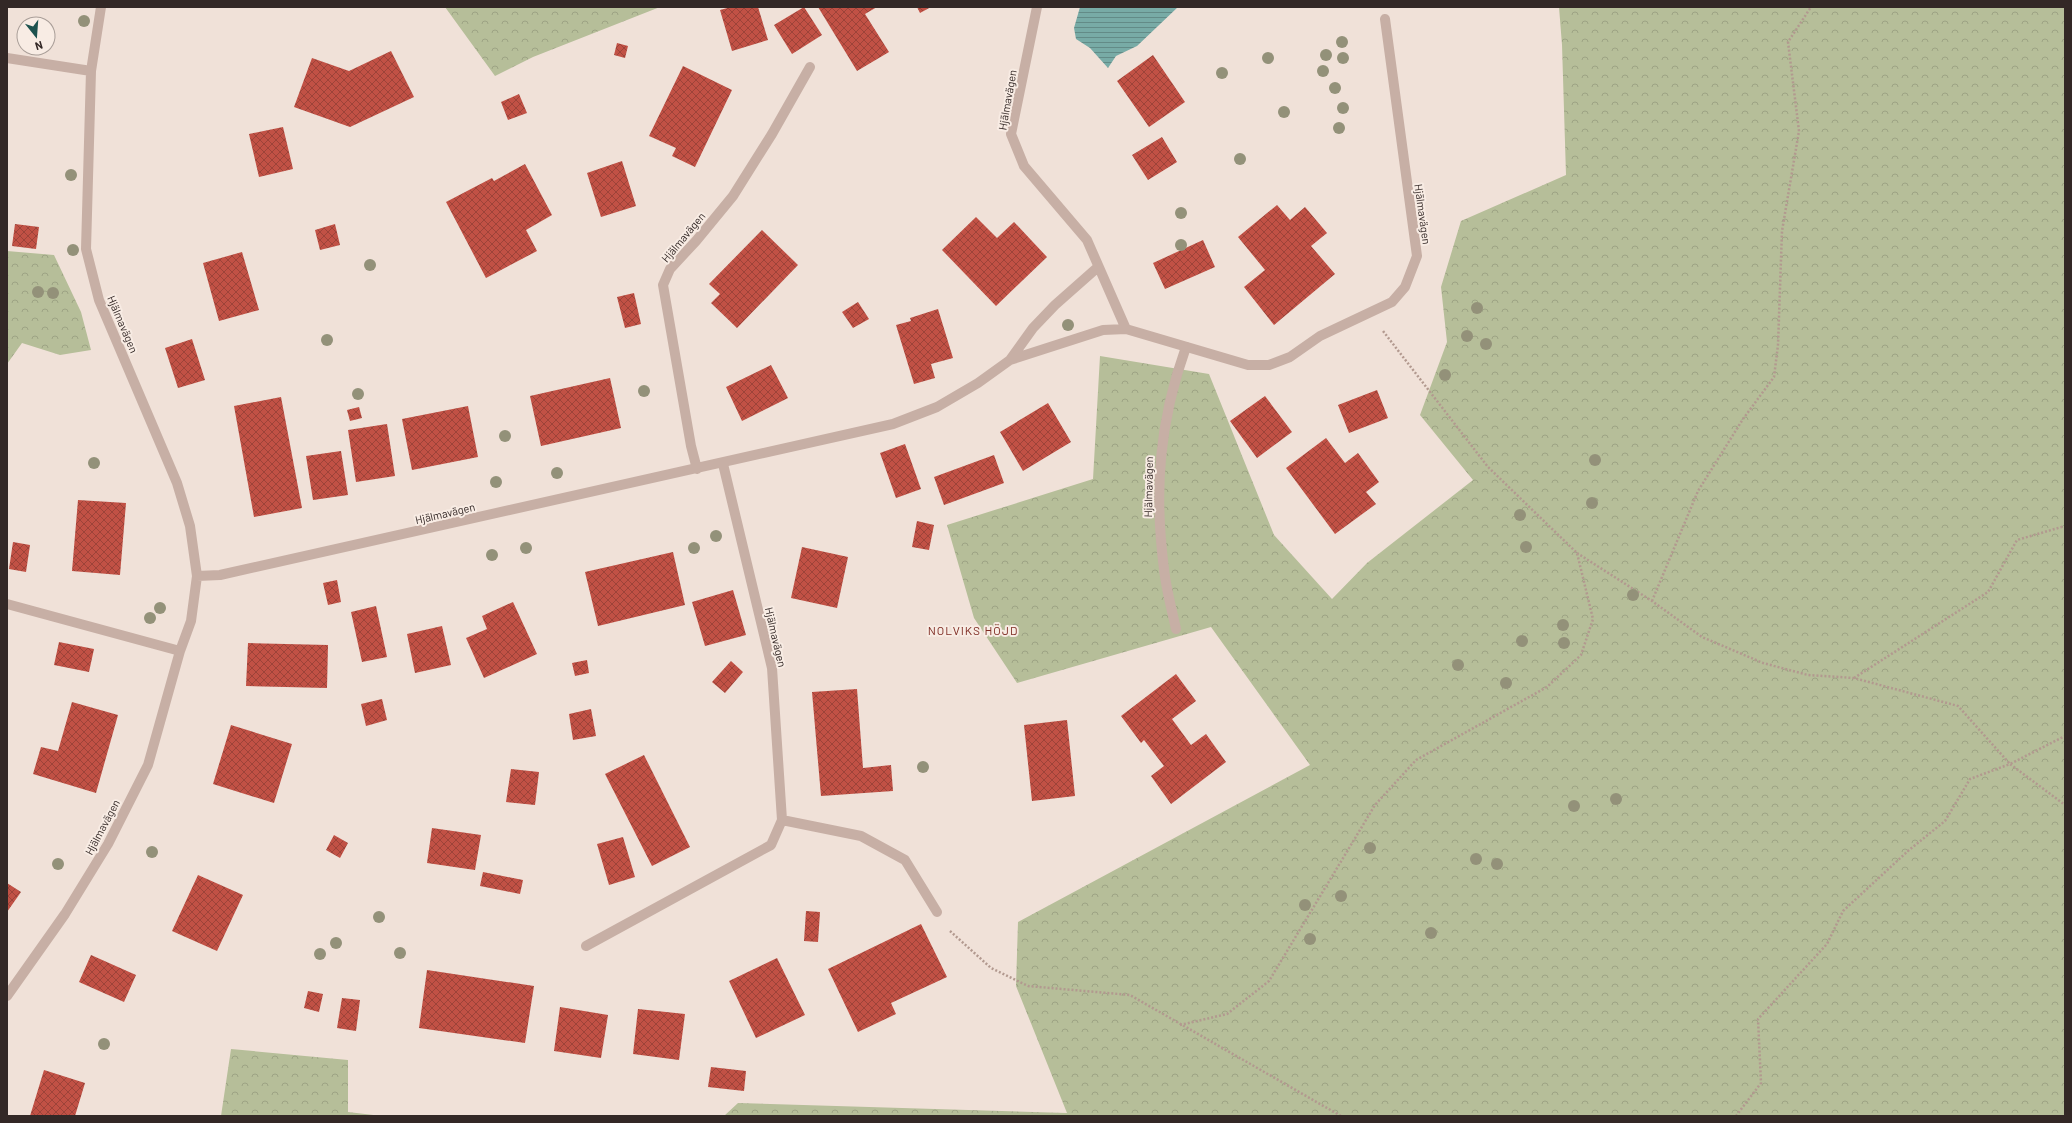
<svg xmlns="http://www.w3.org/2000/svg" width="2072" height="1123" font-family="Barlow,sans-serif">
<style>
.forest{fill:url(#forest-crowns)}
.water{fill:url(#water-rules)}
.building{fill:url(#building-cross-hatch)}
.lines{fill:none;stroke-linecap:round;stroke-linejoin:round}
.path{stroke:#b2998f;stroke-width:2.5;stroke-dasharray:2 2;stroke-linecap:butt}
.lane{stroke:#c7afa5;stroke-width:10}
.street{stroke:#c7afa5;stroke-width:10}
.tree{fill:#939179}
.labels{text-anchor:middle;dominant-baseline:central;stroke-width:4;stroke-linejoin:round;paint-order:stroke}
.street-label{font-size:11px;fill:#332826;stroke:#f8ece4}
.neighbourhood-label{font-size:12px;letter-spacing:1px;fill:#7e2b22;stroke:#f8ece4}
</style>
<defs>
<pattern id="forest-crowns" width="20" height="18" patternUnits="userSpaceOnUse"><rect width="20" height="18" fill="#b6be99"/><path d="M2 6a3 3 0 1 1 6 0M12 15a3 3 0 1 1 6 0" fill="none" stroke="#9da384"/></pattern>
<pattern id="water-rules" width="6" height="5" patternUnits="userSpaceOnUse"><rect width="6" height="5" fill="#78aba6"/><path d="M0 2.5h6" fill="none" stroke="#638b87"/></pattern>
<pattern id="building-cross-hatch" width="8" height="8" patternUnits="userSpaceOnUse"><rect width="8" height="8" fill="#c15145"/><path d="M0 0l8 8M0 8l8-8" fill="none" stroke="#9d4339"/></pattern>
</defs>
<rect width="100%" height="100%" fill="#f0e1d8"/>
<path class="forest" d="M445,7H660L533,57L495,76Z
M1559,7H2065V1116H724L738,1103L1067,1113L1016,986L1018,922L1310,765L1211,627L1017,683L974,618L947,525L1093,479L1100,356L1209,374L1274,535L1332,599L1367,563L1473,480L1420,415L1447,342L1441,287L1461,221L1566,175L1562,45Z
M7,251L54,255L81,312L91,350L60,355L22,343L7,364Z
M231,1049L348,1060V1112L382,1116H221Z"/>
<path class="water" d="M1080,7H1178L1137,46L1116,56L1108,68L1090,48L1076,39L1074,28Z"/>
<path class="building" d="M731,7H758L768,40L732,51L720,10Z
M804,7L822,35L792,54L774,25Z
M818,7H877L865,14L889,52L857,71Z
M917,7H931L920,13Z
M617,43L628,46L625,58L614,55Z
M391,51L414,97L350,127L294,107L312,58L349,71Z
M1153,55L1185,102L1149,127L1117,81Z
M683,66L732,90L695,167L672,156L676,148L649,136Z
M519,94L527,113L508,120L501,102Z
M283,127L293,169L259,177L249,134Z
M1162,137L1177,162L1148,180L1132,155Z
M622,161L636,206L601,217L587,173Z
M525,164L552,215L526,230L537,251L486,278L446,202L492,178L494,181Z
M1277,205L1290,220L1305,207L1327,233L1311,246L1335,274L1274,325L1244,287L1265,270L1238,237Z
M976,217L997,238L1014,222L1047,257L996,306L942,250Z
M15,224L39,227L36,249L12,246Z
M335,224L340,245L320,250L315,230Z
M762,230L798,265L737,328L711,303L720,294L709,284Z
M1203,240L1215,267L1165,289L1153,263Z
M242,252L259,310L219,321L203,263Z
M634,293L641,324L625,328L617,297Z
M858,302L869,319L853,328L842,312Z
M938,309L953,358L931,364L935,378L914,384L896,325L911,321L910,318Z
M192,339L205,380L178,388L165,348Z
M771,365L788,398L742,421L726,387Z
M610,378L621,428L541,446L530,396Z
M1377,390L1388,418L1349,433L1338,405Z
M1265,396L1292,432L1257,458L1230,421Z
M281,397L302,508L254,517L234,406Z
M1048,403L1071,442L1023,471L1000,432Z
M468,406L478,457L412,470L402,419Z
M359,407L362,418L350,421L347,410Z
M387,424L395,476L356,482L348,430Z
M1326,438L1345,463L1358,453L1379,482L1366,492L1376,504L1335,534L1286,468Z
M905,444L921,489L896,498L880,453Z
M341,451L348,495L313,500L306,456Z
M994,455L1004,483L944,505L934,477Z
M78,500L126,503L120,575L72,571Z
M917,521L934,525L929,550L912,547Z
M13,542L30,545L26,572L9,569Z
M802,547L848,557L837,608L791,598Z
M673,552L685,605L598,626L585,572Z
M337,580L341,602L328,605L323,583Z
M733,590L746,635L705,646L692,602Z
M513,602L537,654L484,678L466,638L487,629L482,616Z
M376,606L387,657L362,662L351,612Z
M442,626L451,665L415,673L407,634Z
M59,642L94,649L89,672L54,665Z
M248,643L328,645L327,688L246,686Z
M587,660L589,673L575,676L572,663Z
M731,661L743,672L725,693L712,682Z
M1176,674L1196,701L1172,719L1191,745L1206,734L1226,762L1171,804L1151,776L1164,766L1144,740L1141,743L1121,716Z
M857,689L863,768L891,765L893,791L821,796L812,692Z
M382,699L387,720L366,726L361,704Z
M72,702L118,715L96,793L33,774L41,747L58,751Z
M591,709L596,736L573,740L569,714Z
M1067,720L1075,796L1032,801L1024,725Z
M231,725L292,744L274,803L213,784Z
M644,755L690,847L652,866L605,774Z
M511,769L539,772L535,805L506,802Z
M432,828L481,835L475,870L427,863Z
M334,835L348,843L340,858L326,850Z
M623,837L635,877L609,885L597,844Z
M483,872L523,880L520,894L480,886Z
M198,875L243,895L217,951L172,931Z
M7,883L21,892L7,912Z
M806,911L820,912L818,942L804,941Z
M921,924L947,977L891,1003L896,1014L858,1032L828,969Z
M91,955L136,975L124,1002L79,982Z
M777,958L805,1015L756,1038L729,981Z
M427,970L534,986L525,1043L419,1028Z
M308,991L323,994L319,1012L304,1008Z
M342,998L360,1000L356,1031L337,1028Z
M560,1007L608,1015L601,1058L554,1051Z
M638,1009L685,1014L679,1060L633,1054Z
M711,1067L746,1071L744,1091L708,1087Z
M44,1070L85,1083L75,1116H30Z"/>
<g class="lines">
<path class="path" d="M1577,553L1652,601L1702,637L1763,663L1808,675L1854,678L1958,706L2010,764L2065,736
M1652,601L1698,491L1743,419L1774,377L1778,345L1782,231L1799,131L1788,42L1811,7
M1854,678L1988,592L2017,540L2065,526
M950,931L991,968L1028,986L1130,995L1341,1116
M1180,1025L1227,1014L1269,981L1375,805L1416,760L1547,687L1581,655L1593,619L1577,553L1488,467L1383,331
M1736,1116L1761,1083L1758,1019L1827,944L1843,911L1909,850L1945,821L1970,779L2010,764L2065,805"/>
<path class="lane" d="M1176,629C1172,610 1166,589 1164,569C1154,491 1159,422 1186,347"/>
<path class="street" d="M1037,7L1011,134L1024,166L1087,240L1126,329
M7,58L91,71
M1010,360L1033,328L1055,305L1098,267
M697,469L691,446L663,285L670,269L696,241L733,196L772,134L810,67
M197,576L220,575L893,424L937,407L978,383L1010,360L1103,330L1126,329L1248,365H1269L1290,357L1320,336L1392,302L1405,287L1417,256L1385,19
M7,604L180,651
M782,820L861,836L905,860L937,912
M586,946L771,845L782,820L772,668L723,464
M7,996L65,914L108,844L148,765L180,651L191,621L197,576L190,526L177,483L99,300L86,249L91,71L101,7"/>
</g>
<g class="tree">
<circle cx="84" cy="21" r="6"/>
<circle cx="1342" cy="42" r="6"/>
<circle cx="1326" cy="55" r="6"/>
<circle cx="1268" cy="58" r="6"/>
<circle cx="1343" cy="58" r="6"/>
<circle cx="1323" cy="71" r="6"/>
<circle cx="1222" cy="73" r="6"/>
<circle cx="1335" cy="88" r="6"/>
<circle cx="1343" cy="108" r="6"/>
<circle cx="1284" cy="112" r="6"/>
<circle cx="1339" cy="128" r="6"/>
<circle cx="1240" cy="159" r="6"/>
<circle cx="71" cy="175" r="6"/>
<circle cx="1181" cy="213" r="6"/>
<circle cx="1181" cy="245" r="6"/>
<circle cx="73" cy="250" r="6"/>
<circle cx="370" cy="265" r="6"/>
<circle cx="38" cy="292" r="6"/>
<circle cx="53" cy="293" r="6"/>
<circle cx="1477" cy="308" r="6"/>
<circle cx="1068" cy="325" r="6"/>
<circle cx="1467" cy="336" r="6"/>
<circle cx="327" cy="340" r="6"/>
<circle cx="1486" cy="344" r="6"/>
<circle cx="1445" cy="375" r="6"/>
<circle cx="644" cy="391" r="6"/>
<circle cx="358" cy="394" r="6"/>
<circle cx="505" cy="436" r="6"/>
<circle cx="1595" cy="460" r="6"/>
<circle cx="94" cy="463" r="6"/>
<circle cx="557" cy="473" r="6"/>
<circle cx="496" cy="482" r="6"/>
<circle cx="1592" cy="503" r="6"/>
<circle cx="1520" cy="515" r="6"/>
<circle cx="716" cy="536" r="6"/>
<circle cx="1526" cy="547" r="6"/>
<circle cx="526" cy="548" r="6"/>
<circle cx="694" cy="548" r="6"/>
<circle cx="492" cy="555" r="6"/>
<circle cx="1633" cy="595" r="6"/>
<circle cx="160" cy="608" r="6"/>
<circle cx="150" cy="618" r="6"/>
<circle cx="1563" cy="625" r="6"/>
<circle cx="1522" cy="641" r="6"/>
<circle cx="1564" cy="643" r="6"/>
<circle cx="1458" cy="665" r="6"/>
<circle cx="1506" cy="683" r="6"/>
<circle cx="923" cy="767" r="6"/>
<circle cx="1616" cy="799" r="6"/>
<circle cx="1574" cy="806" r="6"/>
<circle cx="1370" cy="848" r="6"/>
<circle cx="152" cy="852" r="6"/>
<circle cx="1476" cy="859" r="6"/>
<circle cx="58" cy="864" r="6"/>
<circle cx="1497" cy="864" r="6"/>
<circle cx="1341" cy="896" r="6"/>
<circle cx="1305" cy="905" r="6"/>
<circle cx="379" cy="917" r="6"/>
<circle cx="1431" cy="933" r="6"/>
<circle cx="1310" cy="939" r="6"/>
<circle cx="336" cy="943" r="6"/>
<circle cx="400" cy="953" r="6"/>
<circle cx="320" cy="954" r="6"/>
<circle cx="104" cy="1044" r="6"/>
</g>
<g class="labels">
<g class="street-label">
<text transform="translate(1007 100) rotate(-80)">Hjälmavägen</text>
<text transform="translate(1423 214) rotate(82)">Hjälmavägen</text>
<text transform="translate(683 237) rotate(-50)">Hjälmavägen</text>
<text transform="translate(123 324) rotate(67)">Hjälmavägen</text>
<text transform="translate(1148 487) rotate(-89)">Hjälmavägen</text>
<text transform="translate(445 513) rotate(-13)">Hjälmavägen</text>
<text transform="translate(776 637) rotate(77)">Hjälmavägen</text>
<text transform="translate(102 827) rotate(-62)">Hjälmavägen</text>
</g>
<g class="neighbourhood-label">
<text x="973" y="630">NOLVIKS HÖJD</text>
</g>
</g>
<rect width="2072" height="1123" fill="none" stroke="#332826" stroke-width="16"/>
<g transform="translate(36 36) rotate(163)"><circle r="19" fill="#f8ece4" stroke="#a99e98"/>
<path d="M0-3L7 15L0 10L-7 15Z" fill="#1d524e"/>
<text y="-6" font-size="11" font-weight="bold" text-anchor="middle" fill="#332826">N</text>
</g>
</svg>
